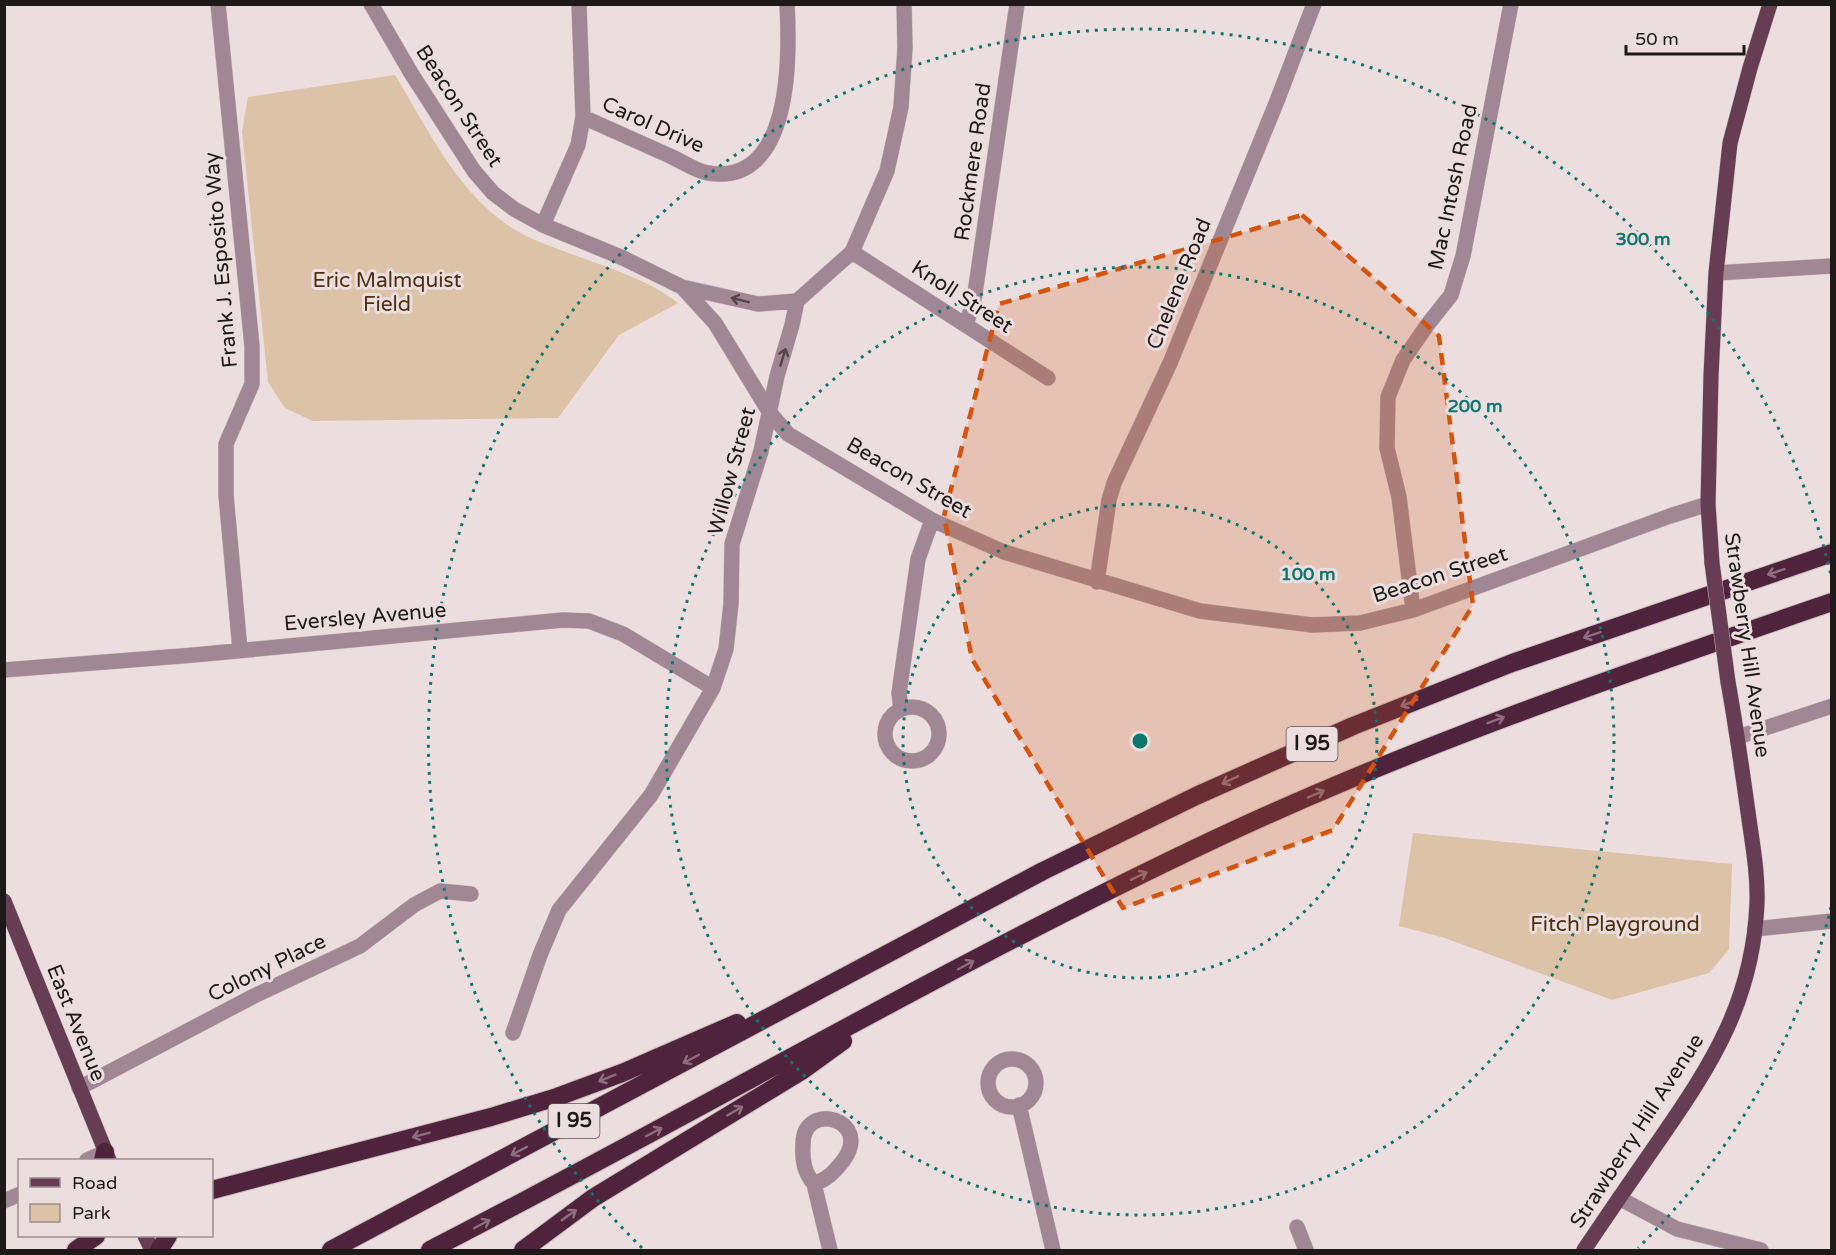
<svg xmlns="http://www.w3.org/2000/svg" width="1836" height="1255" font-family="'Varela Round',sans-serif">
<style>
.green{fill:#dcc2a6}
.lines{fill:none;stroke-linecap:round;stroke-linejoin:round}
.minor-casing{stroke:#c7bbbb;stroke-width:16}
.major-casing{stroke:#c7bbbb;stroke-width:16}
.highway-casing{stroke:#c7bbbb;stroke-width:20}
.minor{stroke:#a08793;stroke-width:15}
.major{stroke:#663d53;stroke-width:15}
.highway{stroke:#50233d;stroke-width:18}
.major-bridge-casing{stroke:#c7bbbb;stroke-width:16;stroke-linecap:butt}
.major-bridge{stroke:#663d53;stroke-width:15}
.oneway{stroke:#52454a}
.oneway2{stroke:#8e6e7e}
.marked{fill:#d4530d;fill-opacity:0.2;stroke:#d4530d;stroke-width:4.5;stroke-dasharray:12 8;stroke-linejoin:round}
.ring{fill:none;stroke:#0f766e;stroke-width:3;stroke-dasharray:3 6}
.labels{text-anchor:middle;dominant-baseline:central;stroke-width:6;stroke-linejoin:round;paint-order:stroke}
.shield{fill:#ecdedf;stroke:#5c5454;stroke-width:1.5}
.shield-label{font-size:20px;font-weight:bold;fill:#1e1919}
.street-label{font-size:21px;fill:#1e1919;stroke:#ecdedf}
.park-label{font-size:21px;fill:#4d300d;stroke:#ecdedf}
.centre{fill:#0f766e;stroke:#ecdedf;stroke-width:3}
.ring-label{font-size:18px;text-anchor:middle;font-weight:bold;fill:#0f766e;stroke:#ecdedf;stroke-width:6;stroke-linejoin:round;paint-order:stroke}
</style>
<rect width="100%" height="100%" fill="#ecdedf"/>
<path class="green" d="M395,75C432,136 466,211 535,240C578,259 642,274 678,303L619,335L558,418L313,421L285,408L268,382L242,132L248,97Z
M1413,833L1732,864L1729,949L1709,973L1612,1000L1445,938L1399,926Z"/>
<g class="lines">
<defs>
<path id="minor" d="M218,4L252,346V384L226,444V495L240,650
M371,4L411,73L474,171L493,193L514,209L543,225L623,258L682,287L715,323L770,413L788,434L932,520L1004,552L1200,611L1312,625L1360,623L1413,610L1670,516L1708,504
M583,117C612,130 641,143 670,156C682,161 695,171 708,173C792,187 790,57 787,4
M543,225L578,145L583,117L579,4
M852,252L1048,378
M1716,273L1832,266
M682,287L758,304L797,301
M966,325L974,300L1017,4
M1097,582L1109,500L1114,483L1170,363L1277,101L1314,4
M1413,610L1399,497L1387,448L1388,397L1403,360L1428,324L1451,295L1463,256L1511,4
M4,670L194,655L563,620L589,621L623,634L713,688
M885 734a27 27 0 1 1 54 0a27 27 0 1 1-54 0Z
M901,709L899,693L918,559L932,520
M1738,737L1832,706
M1755,929L1832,921
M513,1033L540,955L559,910L651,795L713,688L726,649L731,604L732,544L761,451L777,376L792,325L797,301L852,252L887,171L901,107L905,48L904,4
M988 1083a24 24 0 1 1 48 0a24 24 0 1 1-48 0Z
M79,1088L254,996L360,946L414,905L440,891L471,894
M1019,1105L1053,1250
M87,1160L105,1152
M814,1184C828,1179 834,1172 843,1161C874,1119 803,1100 803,1144C802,1160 804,1172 814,1184L830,1250
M1619,1198L1677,1229L1761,1250
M4,1201L20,1194
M1297,1227L1306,1250"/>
<path id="major" d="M1712,563L1708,504L1711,376L1716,273L1730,143L1750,68L1770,4
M4,901L109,1160
M145,1236L152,1250
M1584,1250C1608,1214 1633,1178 1658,1142C1712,1064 1753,1001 1757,903C1758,872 1752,842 1748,812C1742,769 1736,726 1728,682"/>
<path id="highway" d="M103,1160L105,1152
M212,1190L491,1117L557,1097L622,1073L737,1023
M76,1250L96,1236
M159,1250L168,1236
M331,1250L1043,871L1196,796L1353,726L1512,663L1832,553
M430,1250C693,1115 948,965 1215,839C1415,745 1623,674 1832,602
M523,1250L593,1198L803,1070L843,1041"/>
</defs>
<use href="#minor" class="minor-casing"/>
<use href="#major" class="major-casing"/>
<use href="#highway" class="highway-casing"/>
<use href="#minor" class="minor"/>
<use href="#major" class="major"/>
<use href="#highway" class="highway"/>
<defs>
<path id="major-bridge" d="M1712,563L1728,682"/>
</defs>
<use href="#major-bridge" class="major-bridge-casing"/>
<use href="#major-bridge" class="major-bridge"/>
</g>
<defs><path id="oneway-shaft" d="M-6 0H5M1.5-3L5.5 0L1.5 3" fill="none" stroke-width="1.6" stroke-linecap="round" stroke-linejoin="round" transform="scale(1.5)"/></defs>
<g class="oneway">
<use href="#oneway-shaft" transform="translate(740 300) rotate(-166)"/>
<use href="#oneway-shaft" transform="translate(783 357) rotate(-73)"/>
</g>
<g class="oneway2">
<use href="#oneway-shaft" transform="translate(1776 572) rotate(161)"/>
<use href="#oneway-shaft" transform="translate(1592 635) rotate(161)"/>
<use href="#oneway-shaft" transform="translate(1409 703) rotate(158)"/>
<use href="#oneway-shaft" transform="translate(1496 720) rotate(-21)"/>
<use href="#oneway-shaft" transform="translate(1230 780) rotate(155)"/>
<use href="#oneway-shaft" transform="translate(1316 794) rotate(-23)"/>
<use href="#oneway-shaft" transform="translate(1139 876) rotate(-26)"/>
<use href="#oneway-shaft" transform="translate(966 965) rotate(-28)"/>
<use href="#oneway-shaft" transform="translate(691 1059) rotate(152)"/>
<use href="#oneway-shaft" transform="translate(607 1078) rotate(158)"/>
<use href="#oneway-shaft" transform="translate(735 1111) rotate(-30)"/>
<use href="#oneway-shaft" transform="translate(654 1132) rotate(-28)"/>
<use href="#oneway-shaft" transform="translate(421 1135) rotate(165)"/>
<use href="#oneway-shaft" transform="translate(519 1151) rotate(152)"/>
<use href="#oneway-shaft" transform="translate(569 1215) rotate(-35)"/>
<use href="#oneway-shaft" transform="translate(482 1224) rotate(-28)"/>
</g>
<path class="marked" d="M1302,215L1439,336L1473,605L1333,830L1123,908L972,659L944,516L999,304Z"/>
<g class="ring">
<circle cx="1140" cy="741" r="237"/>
<circle cx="1140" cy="741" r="474"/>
<path d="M1831 907A711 711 0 0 1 1638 1248M642 1248A711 711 0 1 1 1831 575"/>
</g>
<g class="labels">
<g class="shield">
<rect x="1286.5" y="727" width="51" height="34" rx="4.5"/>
<rect x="548.5" y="1104" width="51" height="34" rx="4.5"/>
</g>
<g class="shield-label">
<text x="1312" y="744">I 95</text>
<text x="574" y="1121">I 95</text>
</g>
<g class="street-label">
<text transform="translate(459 106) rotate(57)">Beacon Street</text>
<text transform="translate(653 125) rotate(24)">Carol Drive</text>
<text transform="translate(973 162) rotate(-82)">Rockmere Road</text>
<text transform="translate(1453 187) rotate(-78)">Mac Intosh Road</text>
<text transform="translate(221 260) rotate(-95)">Frank J. Esposito Way</text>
<text transform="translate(1179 284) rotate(-68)">Chelene Road</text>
<text transform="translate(962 297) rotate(33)">Knoll Street</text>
<text transform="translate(732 471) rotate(-75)">Willow Street</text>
<text transform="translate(909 478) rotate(30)">Beacon Street</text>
<text transform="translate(1440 575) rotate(-18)">Beacon Street</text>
<text transform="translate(365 617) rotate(-5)">Eversley Avenue</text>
<text transform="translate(1747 645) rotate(82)">Strawberry Hill Avenue</text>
<text transform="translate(267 968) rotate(-26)">Colony Place</text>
<text transform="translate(76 1023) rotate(68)">East Avenue</text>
<text transform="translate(1637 1131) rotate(-57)">Strawberry Hill Avenue</text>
</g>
<g class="park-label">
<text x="387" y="280">Eric Malmquist<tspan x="387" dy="24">Field</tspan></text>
<text x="1615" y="924">Fitch Playground</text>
</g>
</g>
<circle cx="1140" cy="741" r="9" class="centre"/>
<g class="ring-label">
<text x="1643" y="245">300 m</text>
<text x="1475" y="412">200 m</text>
<text x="1308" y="580">100 m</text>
</g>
<rect width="1836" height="1255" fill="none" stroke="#1e1919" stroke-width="12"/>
<rect x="18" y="1159" width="195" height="78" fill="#ecdedf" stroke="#9a8f90" stroke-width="1.5"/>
<rect x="30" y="1178" width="30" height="9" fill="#663d53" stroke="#9a8f90" stroke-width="1.5"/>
<text x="72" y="1189" font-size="18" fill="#1e1919">Road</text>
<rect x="30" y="1204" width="30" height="18" fill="#dcc2a6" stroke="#9a8f90" stroke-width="1.5"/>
<text x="72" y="1219" font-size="18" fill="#1e1919">Park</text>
<path d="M1626 45v9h118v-9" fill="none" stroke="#1e1919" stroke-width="3"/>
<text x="1635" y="45" font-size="18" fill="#1e1919" stroke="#ecdedf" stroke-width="4.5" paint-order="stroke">50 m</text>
</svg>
